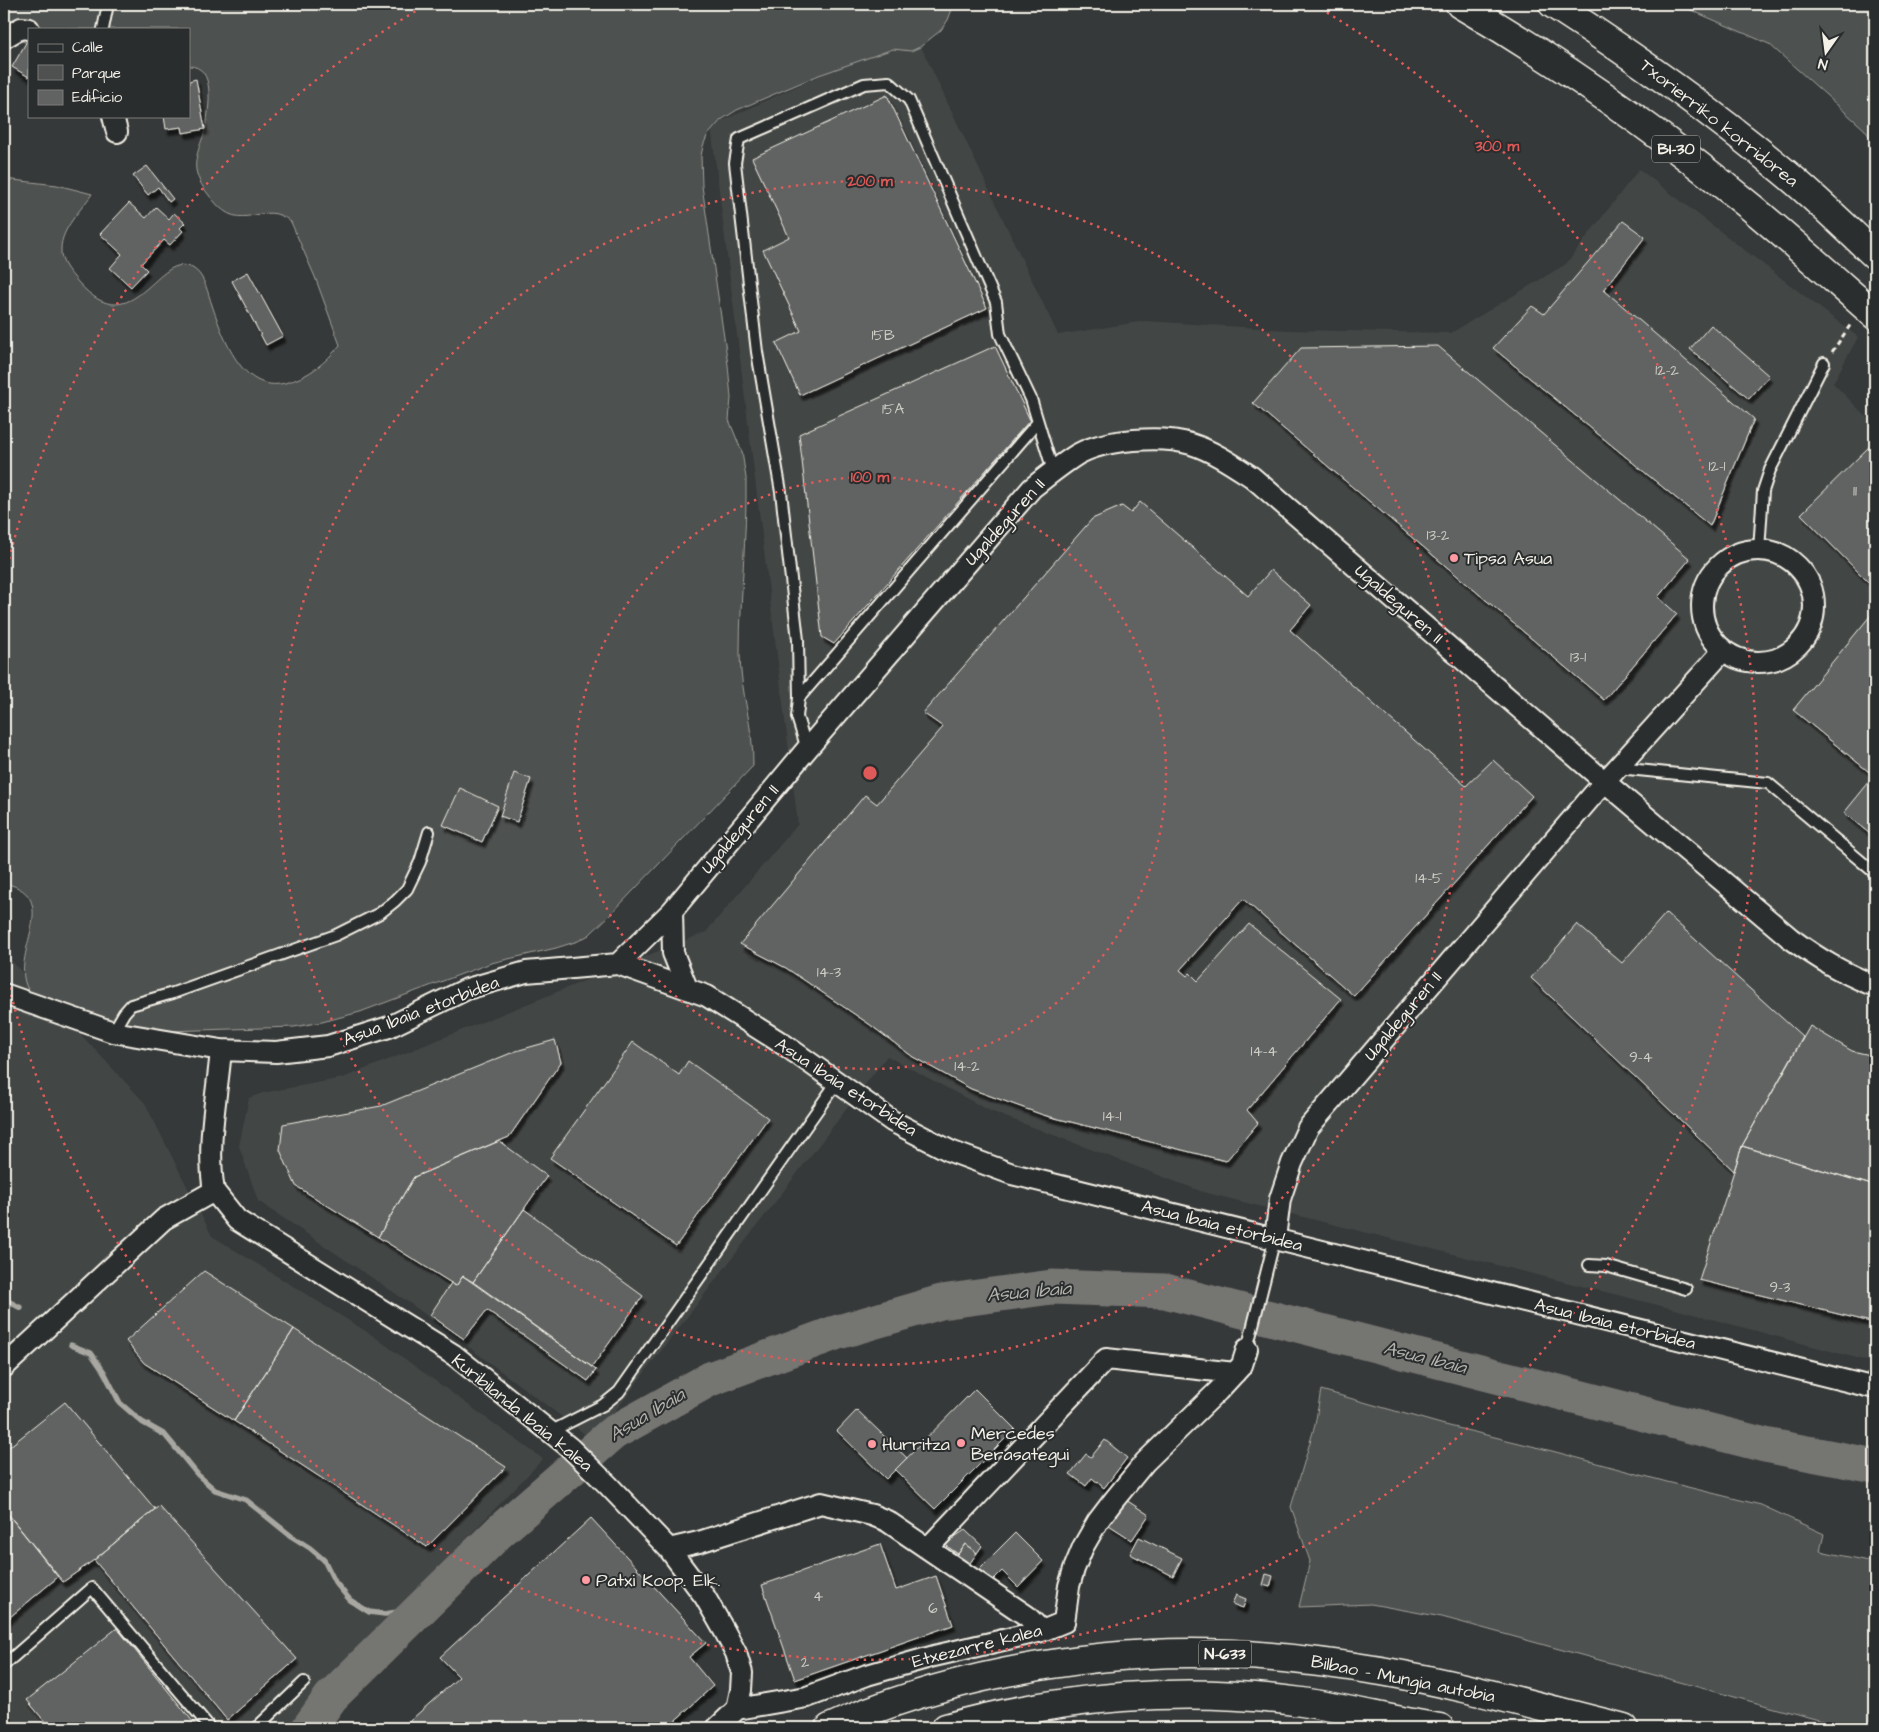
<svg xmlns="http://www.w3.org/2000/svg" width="1879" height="1732" font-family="'Architects Daughter',sans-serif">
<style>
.built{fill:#434645}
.green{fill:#4e514f;stroke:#a1a19c}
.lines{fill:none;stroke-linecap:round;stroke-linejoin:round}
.stream{stroke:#a8a7a1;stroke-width:5.5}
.river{stroke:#757572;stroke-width:35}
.building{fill:#616362;stroke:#f4f1e8;filter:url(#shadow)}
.service-casing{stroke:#f4f1e8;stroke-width:14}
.minor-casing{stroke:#f4f1e8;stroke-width:24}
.motorway-casing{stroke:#f4f1e8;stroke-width:31}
.path{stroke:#f4f1e8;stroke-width:3;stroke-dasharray:5 4;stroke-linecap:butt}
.service{stroke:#2a2d2e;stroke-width:10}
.minor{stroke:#2a2d2e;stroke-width:20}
.motorway{stroke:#2a2d2e;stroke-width:28}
.ring{fill:none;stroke:#de5a58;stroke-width:2.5;stroke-dasharray:2.5 5}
.poi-dot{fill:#ff9aa2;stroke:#2a2d2e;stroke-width:2}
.labels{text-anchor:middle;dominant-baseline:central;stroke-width:4;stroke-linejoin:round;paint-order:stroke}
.number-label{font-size:15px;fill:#cfcec6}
.shield{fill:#2a2d2e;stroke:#b7b6b0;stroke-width:1}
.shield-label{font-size:16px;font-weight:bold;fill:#f4f1e8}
.street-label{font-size:18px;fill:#f4f1e8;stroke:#2a2d2e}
.poi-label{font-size:18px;fill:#f4f1e8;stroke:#2a2d2e;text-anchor:start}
.water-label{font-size:19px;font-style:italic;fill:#b4b3ad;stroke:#2a2d2e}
.centre{fill:#de5a58;stroke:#2a2d2e;stroke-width:2.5}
.ring-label{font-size:15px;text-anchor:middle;font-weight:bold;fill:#de5a58;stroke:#2a2d2e;stroke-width:4;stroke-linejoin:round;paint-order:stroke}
</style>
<defs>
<filter id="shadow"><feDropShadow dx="3" dy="5.5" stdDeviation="1" flood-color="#0009"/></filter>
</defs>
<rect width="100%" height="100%" fill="#363939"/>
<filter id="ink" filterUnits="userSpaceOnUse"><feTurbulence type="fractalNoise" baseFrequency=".02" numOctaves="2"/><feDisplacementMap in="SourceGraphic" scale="10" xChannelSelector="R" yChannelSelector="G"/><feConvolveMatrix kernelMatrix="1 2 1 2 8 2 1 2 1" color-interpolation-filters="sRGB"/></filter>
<g filter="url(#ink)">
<path class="built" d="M914,32L1058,335L1145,321L1288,330L1451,333L1566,264L1639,169L1858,337L1833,383L1875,426V1363L1678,1310L1203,1192L990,1111L887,1056L593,1440L411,1304L258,1201L239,1146L249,1098L262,1093L343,1078L706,932L798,824L711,126Z
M4,953L145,1103L212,1236L372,1335L543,1459L389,1619L358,1654L299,1728H11L4,1721Z"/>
<path class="green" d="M4,4H954L948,20L941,30L920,47L911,51L893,49L819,75L737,110L721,120L707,136L703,146L701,156L702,186L728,365L731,398L729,420L742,452L746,478C747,536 740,594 740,653C740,691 754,728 753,766L610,915L589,935L578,941L556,948L491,963L360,1012L322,1022L294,1027L168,1031L115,1026L33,996C0,962 69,897 4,883V179L57,185L92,194C81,210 61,229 61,249C60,263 70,272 78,282C135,347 158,245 194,269C205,276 208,294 212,305C223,337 242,394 285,383C309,377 325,363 340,345L315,277L291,222C263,197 242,237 213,200C206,192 200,184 197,174C192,158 203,141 206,126C209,108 216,66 189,66V29H29V44L4,33Z
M1677,4H1875V144L1864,129L1769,44Z
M1321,1390L1441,1424L1552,1451L1667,1482L1761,1505L1824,1534L1820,1551L1868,1561L1875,1560V1727L1848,1728L1442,1617L1371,1604L1299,1607L1310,1561L1291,1507L1315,1425Z"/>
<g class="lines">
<path class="stream" d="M4,1299L21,1308
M71,1345L91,1353L104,1372L120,1403L142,1422L165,1435L198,1475L215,1490L246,1500L291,1536L310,1548L324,1560L335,1582L350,1600L369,1612L385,1614L423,1608"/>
<path class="river" d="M309,1728L331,1697L500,1531L613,1433L710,1379L835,1333L941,1302L1052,1287L1165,1291L1765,1445L1875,1466"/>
</g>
<path class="building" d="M27,41L29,42V77L12,67Z
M196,79L205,129L183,133L182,127L166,129L164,116H189V81Z
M887,95L987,308L800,395L776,343L801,331L763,250L789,237L752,158Z
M147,166L173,199L169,202L158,187L148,195L133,176Z
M129,203L146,218L156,207L169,219L174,213L185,223L180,228L183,231L170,245L164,240L141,264L147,270L131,287L110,268L122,254L100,234Z
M1623,221L1645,237L1604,290L1754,419L1710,526L1493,348L1532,306L1544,314Z
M248,272L283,336L266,345L232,281Z
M1711,325L1769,376L1749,399L1690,349Z
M995,346L1030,420L834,644L822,637L799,434Z
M1438,346L1690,559L1658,597L1677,614L1604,700L1253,403L1301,348Z
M1875,441V589L1801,514Z
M1140,502L1248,596L1271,570L1311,605L1290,630L1466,786L1493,760L1532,796L1354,996L1243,899L1180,970L1187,976L1190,973L1198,981L1249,924L1341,999L1247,1110L1258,1123L1226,1161L1043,1115L971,1089L913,1057L869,1024L786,968L740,944L865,795L877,804L943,727L923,713L1092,519L1122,506L1131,513Z
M1875,610V838L1844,813L1874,776L1793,710Z
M514,773L531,779L517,822L500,816Z
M460,788L498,806L482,842L443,825Z
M1666,913L1803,1037L1742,1146L1734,1171L1531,978L1577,924L1622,963Z
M1810,1026L1852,1051L1875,1056V1186L1742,1146Z
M555,1040L561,1062L509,1137L414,1177L378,1237L296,1186L280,1150L283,1124L381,1106L516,1051Z
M633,1042L679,1075L688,1061L768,1118L676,1246L550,1158Z
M499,1141L547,1176L473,1282L463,1276L456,1286L378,1237L414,1177Z
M1742,1146L1875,1186V1323L1699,1280Z
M524,1209L643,1296L592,1367L473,1282Z
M204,1271L294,1329L234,1421L144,1363L126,1341Z
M463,1276L596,1370L588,1381L487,1310L464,1339L430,1315L451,1283L456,1286Z
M294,1329L506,1467L427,1547L234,1421Z
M975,1389L1015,1429L935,1509L895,1470Z
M65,1402L155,1509L94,1560L63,1582L4,1509V1451Z
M857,1410L907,1458L886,1479L837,1431Z
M1105,1440L1127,1458L1104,1488L1092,1478L1086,1486L1070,1474L1086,1454L1091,1457Z
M1126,1500L1149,1515L1132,1540L1109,1525Z
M159,1506L297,1659L227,1720L94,1560Z
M4,1509L58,1577L4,1622Z
M591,1518L706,1643L689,1657L713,1686L667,1728H402L459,1677L440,1657Z
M965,1530L982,1546L977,1553L965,1544L958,1554L944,1544Z
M1015,1533L1043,1561L1018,1587L1002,1571L991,1582L979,1569Z
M1139,1537L1182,1558L1173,1576L1130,1554Z
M880,1544L896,1590L936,1576L953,1625L795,1680L762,1585Z
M965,1544L977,1553L968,1566L956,1557Z
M1266,1574L1273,1576L1270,1587L1263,1585Z
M1236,1595L1246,1599L1243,1608L1232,1604Z
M117,1628L198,1728H50L27,1700Z"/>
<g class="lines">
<defs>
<path id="service" d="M103,29L108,4
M1759,550L1763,491L1770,470L1824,363
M799,698L1037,423
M807,749L797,717L799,698L798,640L781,492L757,352L735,163L739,139L864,84L889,82L909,100L996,302L1000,334L1031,399L1053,471
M1618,768L1768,783L1875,873
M113,1032L124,1013L131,1005L173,993L336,935L380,913L395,901L407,889L420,862L429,832
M1589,1265L1606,1266L1686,1289
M1247,1349L1275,1238
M550,1432L603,1405L619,1392L837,1082
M4,1665L92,1588L207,1724
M256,1728L304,1682"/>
<path id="minor" d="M4,38L21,28L29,29
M113,116L117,132
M1702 606a56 56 0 1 1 112 0a56 56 0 1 1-112 0Z
M672,911L673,953L687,988
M618,964L672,911L807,749L1032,488C1047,476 1062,464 1078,454C1106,439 1162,435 1191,444C1213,451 1232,464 1252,477L1605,782L1790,938C1820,960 1841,972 1875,986
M4,994L113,1032L221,1050L276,1052L328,1046L389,1027L467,989L526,972L618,964L707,996L786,1046L892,1121L950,1151L1012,1174L1875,1388
M214,1191L237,1220L454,1355L569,1447L608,1485L669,1549L705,1597L725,1632L736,1653L742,1673L741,1690L737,1709
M1275,1238L1280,1199L1292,1163L1308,1128L1592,796L1723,651
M4,1367L164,1219L214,1191C206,1144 217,1097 221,1050
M928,1548L1106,1359L1235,1373
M669,1549L699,1542L821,1503L872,1515L887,1521L1027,1616L1042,1631
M717,1728L737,1709L807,1697L867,1675L934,1656L1042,1631L1064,1622L1069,1586L1074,1569L1083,1547L1098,1521L1114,1500L1145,1462L1218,1391L1242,1365L1247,1349"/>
<path id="motorway" d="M1460,4C1563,64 1660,133 1752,208C1794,243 1834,279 1875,315
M1553,4C1632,55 1710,110 1783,171C1815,197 1845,227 1875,255
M830,1728C935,1679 1075,1653 1191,1653C1254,1653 1319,1661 1381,1671C1463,1685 1543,1708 1624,1728
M946,1728C1061,1696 1183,1686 1302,1702C1349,1709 1394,1721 1440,1728"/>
</defs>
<use href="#service" class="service-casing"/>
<use href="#minor" class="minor-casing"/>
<use href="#motorway" class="motorway-casing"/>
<path class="path" d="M1832,352L1851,324"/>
<use href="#service" class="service"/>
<use href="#minor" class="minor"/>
<use href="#motorway" class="motorway"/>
</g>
</g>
<g class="ring">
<circle cx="870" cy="773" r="296"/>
<circle cx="870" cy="773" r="592"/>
<path d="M4 581A887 887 0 0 1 426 5M1314 5A887 887 0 1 1 4 965"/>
</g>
<g class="poi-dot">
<circle cx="1454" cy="558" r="5"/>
<circle cx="961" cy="1443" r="5"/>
<circle cx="872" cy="1444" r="5"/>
<circle cx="586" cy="1580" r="5"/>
</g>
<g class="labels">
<g class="number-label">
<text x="883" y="335">15B</text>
<text x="1667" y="370">12-2</text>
<text x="893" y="409">15A</text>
<text x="1717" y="466">12-1</text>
<text x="1855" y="491">11</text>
<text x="1438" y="535">13-2</text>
<text x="1578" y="657">13-1</text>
<text x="1429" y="878">14-5</text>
<text x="829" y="972">14-3</text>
<text x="1264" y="1051">14-4</text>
<text x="1641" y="1057">9-4</text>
<text x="967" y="1066">14-2</text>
<text x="1112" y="1116">14-1</text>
<text x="1780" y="1287">9-3</text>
<text x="818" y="1596">4</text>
<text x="933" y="1608">6</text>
<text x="805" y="1662">2</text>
</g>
<g class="shield">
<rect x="1652" y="135.5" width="48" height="27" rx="4"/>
<rect x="1199" y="1640.5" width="52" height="27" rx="4"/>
</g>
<g class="shield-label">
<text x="1676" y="149">BI-30</text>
<text x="1225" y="1654">N-633</text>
</g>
<g class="street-label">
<text transform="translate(1719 123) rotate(38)">Txorierriko korridorea</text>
<text transform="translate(1005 522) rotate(-48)">Ugaldeguren II</text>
<text transform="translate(1399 604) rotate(41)">Ugaldeguren II</text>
<text transform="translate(740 829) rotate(-50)">Ugaldeguren II</text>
<text transform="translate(421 1011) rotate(-21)">Asua Ibaia etorbidea</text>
<text transform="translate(1403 1016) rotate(-50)">Ugaldeguren II</text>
<text transform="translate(846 1087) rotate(33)">Asua Ibaia etorbidea</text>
<text transform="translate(1222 1226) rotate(14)">Asua Ibaia etorbidea</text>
<text transform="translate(1615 1324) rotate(14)">Asua Ibaia etorbidea</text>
<text transform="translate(522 1413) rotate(39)">Kuribilanda Ibaia kalea</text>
<text transform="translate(977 1646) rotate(-14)">Etxezarre kalea</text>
<text transform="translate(1403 1679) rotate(11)">Bilbao - Mungia autobia</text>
</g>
<g class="poi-label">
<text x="1464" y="558">Tipsa Asua</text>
<text x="971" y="1433">Mercedes<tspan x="971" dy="21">Berasategui</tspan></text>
<text x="882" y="1444">Hurritza</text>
<text x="596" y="1580">Patxi Koop. Elk.</text>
</g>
<g class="water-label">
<text transform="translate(1029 1292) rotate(-5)">Asua Ibaia</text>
<text transform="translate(1425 1358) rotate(14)">Asua Ibaia</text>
<text transform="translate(647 1415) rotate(-31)">Asua Ibaia</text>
</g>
</g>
<circle cx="870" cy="773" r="8" class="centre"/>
<g class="ring-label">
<text x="1497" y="151">300 m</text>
<text x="870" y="186">200 m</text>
<text x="870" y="482">100 m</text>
</g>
<rect width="1879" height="1732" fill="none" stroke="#2a2d2e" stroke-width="20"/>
<rect x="10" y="10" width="1859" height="1712" fill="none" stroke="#f4f1e8" stroke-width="2" filter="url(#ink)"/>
<rect x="28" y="28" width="162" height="90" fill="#2a2d2e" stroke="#7b7b78"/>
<rect x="38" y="44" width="25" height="8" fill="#2a2d2e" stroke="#7b7b78"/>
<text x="72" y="52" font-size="15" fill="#f4f1e8">Calle</text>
<rect x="38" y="65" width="25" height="15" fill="#4e514f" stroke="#7b7b78"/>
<text x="72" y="78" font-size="15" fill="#f4f1e8">Parque</text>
<rect x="38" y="90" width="25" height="15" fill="#616362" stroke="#7b7b78"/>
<text x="72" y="102" font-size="15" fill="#f4f1e8">Edificio</text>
<g transform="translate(1826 52) rotate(194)" stroke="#2a2d2e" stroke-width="4" paint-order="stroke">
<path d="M0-4L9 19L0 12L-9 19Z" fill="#f4f1e8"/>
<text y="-8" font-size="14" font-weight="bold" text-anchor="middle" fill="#f4f1e8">N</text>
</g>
</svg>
